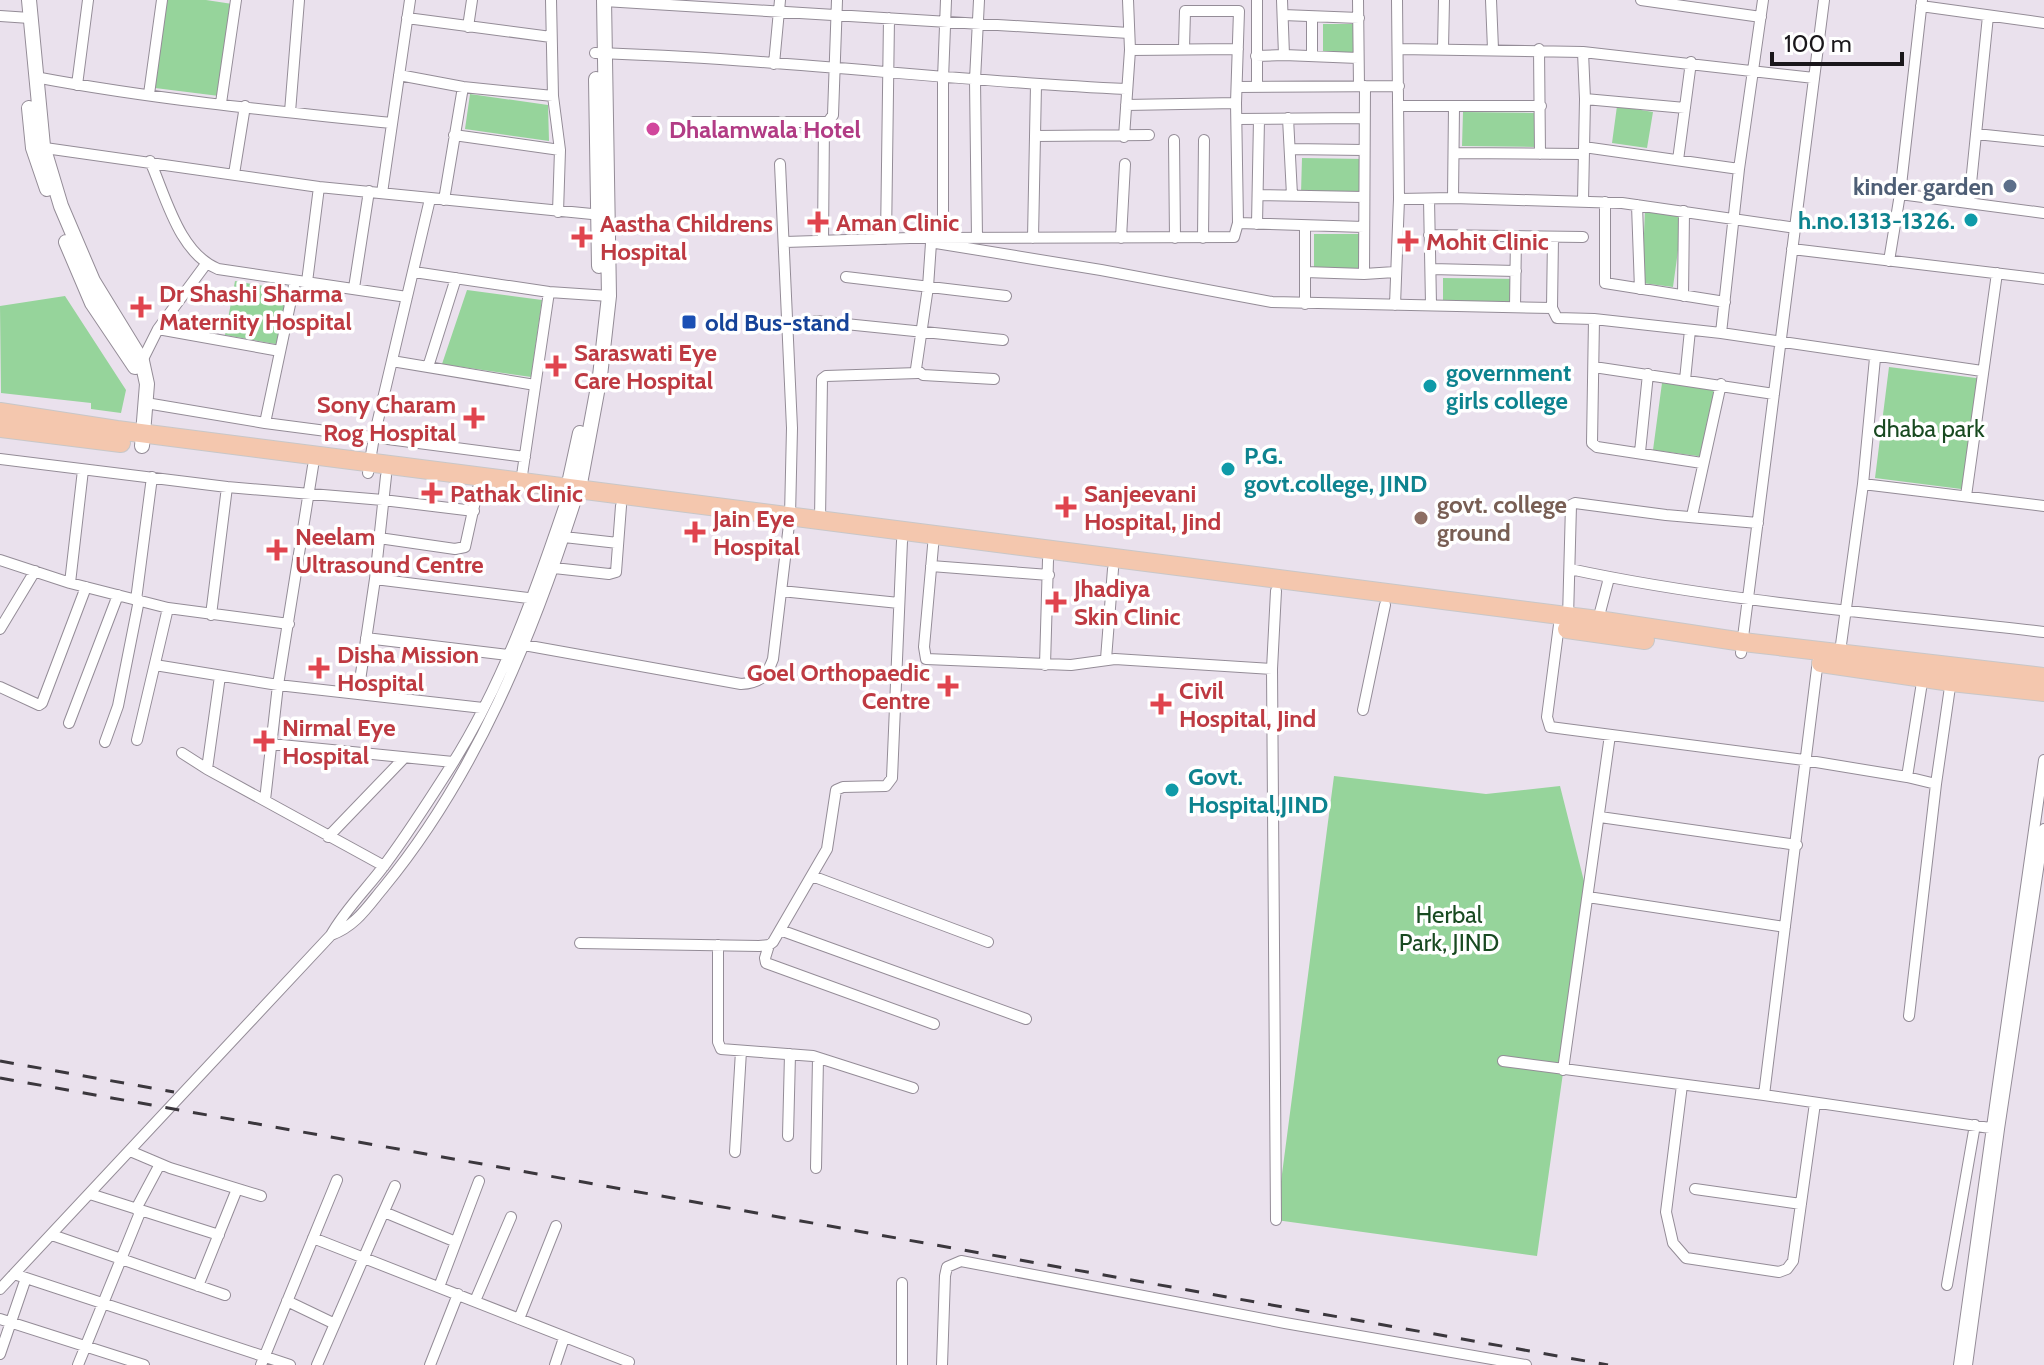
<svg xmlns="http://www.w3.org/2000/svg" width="2044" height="1365" font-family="Cabin,sans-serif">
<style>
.park{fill:#96d49b}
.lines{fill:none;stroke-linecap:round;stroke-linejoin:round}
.street-casing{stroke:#948c97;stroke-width:12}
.secondary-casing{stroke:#948c97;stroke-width:16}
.highway-casing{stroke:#c8c7c8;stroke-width:20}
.street{stroke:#fff;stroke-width:10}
.secondary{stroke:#fff;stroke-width:14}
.highway{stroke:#f4c7ae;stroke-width:18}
.rail{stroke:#3b373d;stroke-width:3;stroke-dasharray:14 14;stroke-linecap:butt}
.hotel-dot{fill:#d1479c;stroke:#fff;stroke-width:3}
.service-dot{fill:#5c6f8a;stroke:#fff;stroke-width:3}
.culture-dot{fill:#0f9aa8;stroke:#fff;stroke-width:3}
.health-dot{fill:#e0444e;stroke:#fff;stroke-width:3}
.transit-dot{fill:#1a4fb4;stroke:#fff;stroke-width:3}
.education-dot{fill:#8d6e63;stroke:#fff;stroke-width:3}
.labels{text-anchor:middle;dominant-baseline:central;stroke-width:7;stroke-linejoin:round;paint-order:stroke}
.hotel-label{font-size:24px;font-weight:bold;fill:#b23c85;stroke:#fff;text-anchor:start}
.service-label{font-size:24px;font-weight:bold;fill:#4e5e75;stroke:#fff;text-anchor:end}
.culture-label{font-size:24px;font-weight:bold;fill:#0d838f;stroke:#fff;text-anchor:start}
.health-label{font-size:24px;font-weight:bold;fill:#be3a42;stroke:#fff;text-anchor:start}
.transit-label{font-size:24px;font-weight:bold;fill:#164399;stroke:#fff;text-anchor:start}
.park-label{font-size:24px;fill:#194a21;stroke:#fff}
.education-label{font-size:24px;font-weight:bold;fill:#785e54;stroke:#fff;text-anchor:start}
</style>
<rect width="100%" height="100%" fill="#eae1ed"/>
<path class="park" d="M167,0H206L239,5L227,97L155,88Z
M1323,24H1358V55H1323Z
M470,94L548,105L549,141L465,129Z
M1617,106L1653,112L1647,148L1612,143Z
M1463,112L1537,113V147L1462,146Z
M1302,158L1365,159V194L1301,193Z
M1645,209L1683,214L1673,287L1642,283Z
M1314,234H1368V271H1314Z
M1443,278L1521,279V305L1443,304Z
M235,281L297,292L287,346L225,335Z
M467,290L542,300L531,377L442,364Z
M65,296L126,390L121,413L91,409V403L1,393L0,306Z
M1889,367L1984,379L1969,490L1875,478Z
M1662,383L1714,389L1705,457L1653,450Z
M1334,776L1486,794L1560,786L1588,897L1537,1256L1276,1220Z"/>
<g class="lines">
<defs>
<path id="street" d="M551,0L553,96L560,150L558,212
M1282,0L1284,55
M1358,0L1359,86
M1491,0L1493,49
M1641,0L1761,17
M604,1L1129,33
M1921,6L2044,23
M1283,15L1359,18
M0,16L30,18
M1312,17V56
M407,18L551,37
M468,27L472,0
M1443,48L1444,0
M1398,49L1583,52L1814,78
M1539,49L1540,154
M1130,50L1238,49
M595,53C772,58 949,81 1126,89
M1256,56L1284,55L1358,58
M774,64L780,0
M399,75L463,87L553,96
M35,77C152,99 273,111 391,123
M77,85L88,0
M1257,86V0
M1237,87L1399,86
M149,94L162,0
M1585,99L1685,108
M221,103L236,0
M1126,105L1236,103
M1399,106H1541
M290,112L299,0
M1288,118L1292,195
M1237,119L1364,118
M693,122H828L833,115L837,0
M1976,134L2044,141
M454,135L560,150
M1035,136L1149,135
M1124,137L1130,50L1128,0
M1174,140L1175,238
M38,147L319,187L602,215
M1584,147L1739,169
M1290,149L1364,150
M1454,153L1582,154
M1678,160L1691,62
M150,161C166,197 179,253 218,269L407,297
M234,174L245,106
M382,193L410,0
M1900,194L2044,213
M1259,195L1363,197
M1453,198L1454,107
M1399,199L1453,198L1622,203L1796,228
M1429,199L1431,304
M444,200L463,87
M1583,201L1585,99L1583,52
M1605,202V283L1725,302
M1969,203L1988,16
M1637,205L1640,289
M1238,223L1364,227
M1257,224L1259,119
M1429,235L1583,237
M1553,237L1552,308L1557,318L1594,319L1721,333L1982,371
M943,238V79L946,0
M977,238L975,80L979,0
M1033,238L1036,85
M1121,238L1125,164
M1203,238L1204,140
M886,239L889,18
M823,241L824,123
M785,242L910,238L1234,237L1238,223L1236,103L1239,11H1185L1184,48
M931,243L928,287L916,369L923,375L994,379
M936,243L1101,270L1272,302L1552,308
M1792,249L2044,279
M1889,261L1900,194L1922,0
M1431,269L1516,271
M414,272L549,292L609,296
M1305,272L1364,274L1395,272
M1364,274L1365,86
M846,277L1006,296
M307,282L319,187
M354,288L369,191
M1683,296L1684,211
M1305,304V226
M1395,305L1399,199L1397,0
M1515,307L1516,236
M1594,319L1592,443L1597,447L1702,463
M816,321L1003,340
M158,329L280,351
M1721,333L1739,169L1763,0
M142,361L158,329L206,264
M392,361L535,385
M428,367L456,278
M1594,367L1774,394
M1685,380L1690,330
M146,403L265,423L525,457
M265,423L295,281
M1640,452L1648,374
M0,459L227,487L383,500L474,511
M368,473L374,437L430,199
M521,482L549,292
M1863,484L2044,506
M1966,496L1997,273
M1692,516L1721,384
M820,520L822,379L826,376L918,373
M934,535L924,647L926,659L1071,665L1115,659L1272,669
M564,537L618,543
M379,538L455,549L465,547L478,488
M0,560L70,583L168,608L289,624
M931,566L1049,575
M554,568L609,574L616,572L621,506
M1570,569C1723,602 1888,614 2044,632
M375,579L536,599
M70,583L83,470
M781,591L899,603
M136,600L152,477
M211,615L227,487
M1560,617L1547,717L1550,727L1804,760L1907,777L1936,784
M1568,618L1571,505L1575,503L1666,515L1758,523
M1598,620L1609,578
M0,629L35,571
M366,638L508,655
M524,645L741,684C760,683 767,676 773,659L790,516L792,428L780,164
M1840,652L1863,484L1875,358
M1741,653L1824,0
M1106,659L1113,569
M155,665L278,685L483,708
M1045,665L1048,560
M0,687L39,705L42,703L86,587
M358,694L375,579L386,476
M1363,710L1385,605
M69,723L118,595
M137,740L168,608
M105,742L118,706L139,600
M271,744L453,762
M182,753L207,769L384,866
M207,769L220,676
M1907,777L1923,676
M265,800L278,685L313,466
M1600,817L1797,845
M328,837L404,758
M812,876L988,942
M1588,897L1785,927
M780,930L1026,1019
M331,935C356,926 368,906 384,887C476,775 532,637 576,500
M580,943L759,946L769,945L773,942L827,849L836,790L843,787L886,786L892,778L902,541
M718,945V1042L721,1049L813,1056L913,1088
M769,945L765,958L766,963L934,1024
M1909,1016L1936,784L1951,680
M1503,1061L1764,1095L1997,1129
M1563,1070L1610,735
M1682,1085L1666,1212L1673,1243L1686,1258L1779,1272L1787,1269L1793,1261L1815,1103
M1764,1095C1782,950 1800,805 1818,660
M788,1136L790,1054
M130,1151L170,1168L261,1196
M735,1152L741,1051
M816,1168L818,1058
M1695,1189L1801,1204
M90,1194L219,1235
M136,1209L160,1164
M384,1212L456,1242
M1276,1220L1272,669L1276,591
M52,1235L225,1295
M313,1238L629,1362
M14,1274L290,1365
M1947,1285L1975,1125
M198,1286L237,1189
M439,1287L479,1181
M0,1289L331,935C346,908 368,888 386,863C409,832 430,799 451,766C503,684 536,590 567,498
M287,1301L335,1324
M475,1301L511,1217
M0,1319L144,1365
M519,1319L556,1226
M0,1354L26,1278
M78,1365L141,1210
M261,1365L337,1180
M317,1365L395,1186
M430,1365L458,1294
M555,1365L564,1338
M902,1365V1283
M942,1365L945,1276L947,1267L961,1261L1285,1323L1526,1365
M1959,1365C1986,1163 2016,962 2044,760
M1967,1365L1999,1129L2044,829"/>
<path id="secondary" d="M29,0L43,146L61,206L93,281L142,361L147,384L142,446
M596,79L599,266
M29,108L33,148L47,189
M66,242L92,303L135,367
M568,488L580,433
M579,489L600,376L609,296L604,0"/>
<path id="highway" d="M0,412L117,430L1598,620L1743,642L2044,677
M0,428L121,443
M1567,629L1645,640
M1821,663L1951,682L2044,692"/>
</defs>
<use href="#street" class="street-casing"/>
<use href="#secondary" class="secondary-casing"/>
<use href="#highway" class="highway-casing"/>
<use href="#street" class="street"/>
<use href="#secondary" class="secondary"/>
<use href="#highway" class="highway"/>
<path class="rail" d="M0,1061L174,1092
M0,1078L1608,1365"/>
</g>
<circle class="hotel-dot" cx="653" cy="129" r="8"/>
<circle class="service-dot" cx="2010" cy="186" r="8"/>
<g class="culture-dot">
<circle cx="1971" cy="220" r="8"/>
<circle cx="1430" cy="386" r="8"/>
<circle cx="1228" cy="469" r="8"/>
<circle cx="1172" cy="790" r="8"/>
</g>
<g class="health-dot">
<path d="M814 210h8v8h8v8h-8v8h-8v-8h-8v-8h8z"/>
<path d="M578 225h8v8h8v8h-8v8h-8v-8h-8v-8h8z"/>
<path d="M1404 229h8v8h8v8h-8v8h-8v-8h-8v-8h8z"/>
<path d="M137 295h8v8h8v8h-8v8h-8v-8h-8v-8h8z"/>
<path d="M552 354h8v8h8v8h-8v8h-8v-8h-8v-8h8z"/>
<path d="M470 406h8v8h8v8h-8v8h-8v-8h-8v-8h8z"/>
<path d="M428 481h8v8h8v8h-8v8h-8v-8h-8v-8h8z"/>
<path d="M1062 495h8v8h8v8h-8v8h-8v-8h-8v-8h8z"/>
<path d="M691 520h8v8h8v8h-8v8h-8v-8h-8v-8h8z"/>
<path d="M273 538h8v8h8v8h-8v8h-8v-8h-8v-8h8z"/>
<path d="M1052 590h8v8h8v8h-8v8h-8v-8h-8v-8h8z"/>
<path d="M315 656h8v8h8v8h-8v8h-8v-8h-8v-8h8z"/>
<path d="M944 674h8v8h8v8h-8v8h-8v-8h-8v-8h8z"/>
<path d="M1157 692h8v8h8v8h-8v8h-8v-8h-8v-8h8z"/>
<path d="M260 729h8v8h8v8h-8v8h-8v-8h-8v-8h8z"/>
</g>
<rect class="transit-dot" x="681" y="314" width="16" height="16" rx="4"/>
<circle class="education-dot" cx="1421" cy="518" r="8"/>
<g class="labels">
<g class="hotel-label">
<text x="669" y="129">Dhalamwala Hotel</text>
</g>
<g class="service-label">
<text x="1994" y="186">kinder garden</text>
</g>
<g class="culture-label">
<text x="1955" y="220" text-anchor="end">h.no.1313-1326.</text>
<text x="1446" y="372">government<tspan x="1446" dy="28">girls college</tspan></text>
<text x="1244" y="455">P.G.<tspan x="1244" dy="28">govt.college, JIND</tspan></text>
<text x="1188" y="776">Govt.<tspan x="1188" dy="28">Hospital,JIND</tspan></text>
</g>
<g class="health-label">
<text x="836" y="222">Aman Clinic</text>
<text x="600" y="223">Aastha Childrens<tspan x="600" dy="28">Hospital</tspan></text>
<text x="1426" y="241">Mohit Clinic</text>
<text x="159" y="293">Dr Shashi Sharma<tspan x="159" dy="28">Maternity Hospital</tspan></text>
<text x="574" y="352">Saraswati Eye<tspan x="574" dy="28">Care Hospital</tspan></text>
<text x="456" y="404" text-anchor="end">Sony Charam<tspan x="456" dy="28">Rog Hospital</tspan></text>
<text x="450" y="493">Pathak Clinic</text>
<text x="1084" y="493">Sanjeevani<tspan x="1084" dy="28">Hospital, Jind</tspan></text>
<text x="713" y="518">Jain Eye<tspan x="713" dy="28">Hospital</tspan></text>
<text x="295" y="536">Neelam<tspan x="295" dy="28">Ultrasound Centre</tspan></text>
<text x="1074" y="588">Jhadiya<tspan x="1074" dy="28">Skin Clinic</tspan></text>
<text x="337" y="654">Disha Mission<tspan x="337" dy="28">Hospital</tspan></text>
<text x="930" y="672" text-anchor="end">Goel Orthopaedic<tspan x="930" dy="28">Centre</tspan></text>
<text x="1179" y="690">Civil<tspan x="1179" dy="28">Hospital, Jind</tspan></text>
<text x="282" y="727">Nirmal Eye<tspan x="282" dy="28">Hospital</tspan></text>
</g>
<g class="transit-label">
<text x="705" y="322">old Bus-stand</text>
</g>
<g class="park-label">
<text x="1929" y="428">dhaba park</text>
<text x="1449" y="914">Herbal<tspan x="1449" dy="28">Park, JIND</tspan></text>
</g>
<g class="education-label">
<text x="1437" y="504">govt. college<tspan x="1437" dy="28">ground</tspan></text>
</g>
</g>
<path d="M1772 52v12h130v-12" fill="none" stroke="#1a171b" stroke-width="4"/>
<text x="1784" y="52" font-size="24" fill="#1a171b" stroke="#ffffff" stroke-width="6" paint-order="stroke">100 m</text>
</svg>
